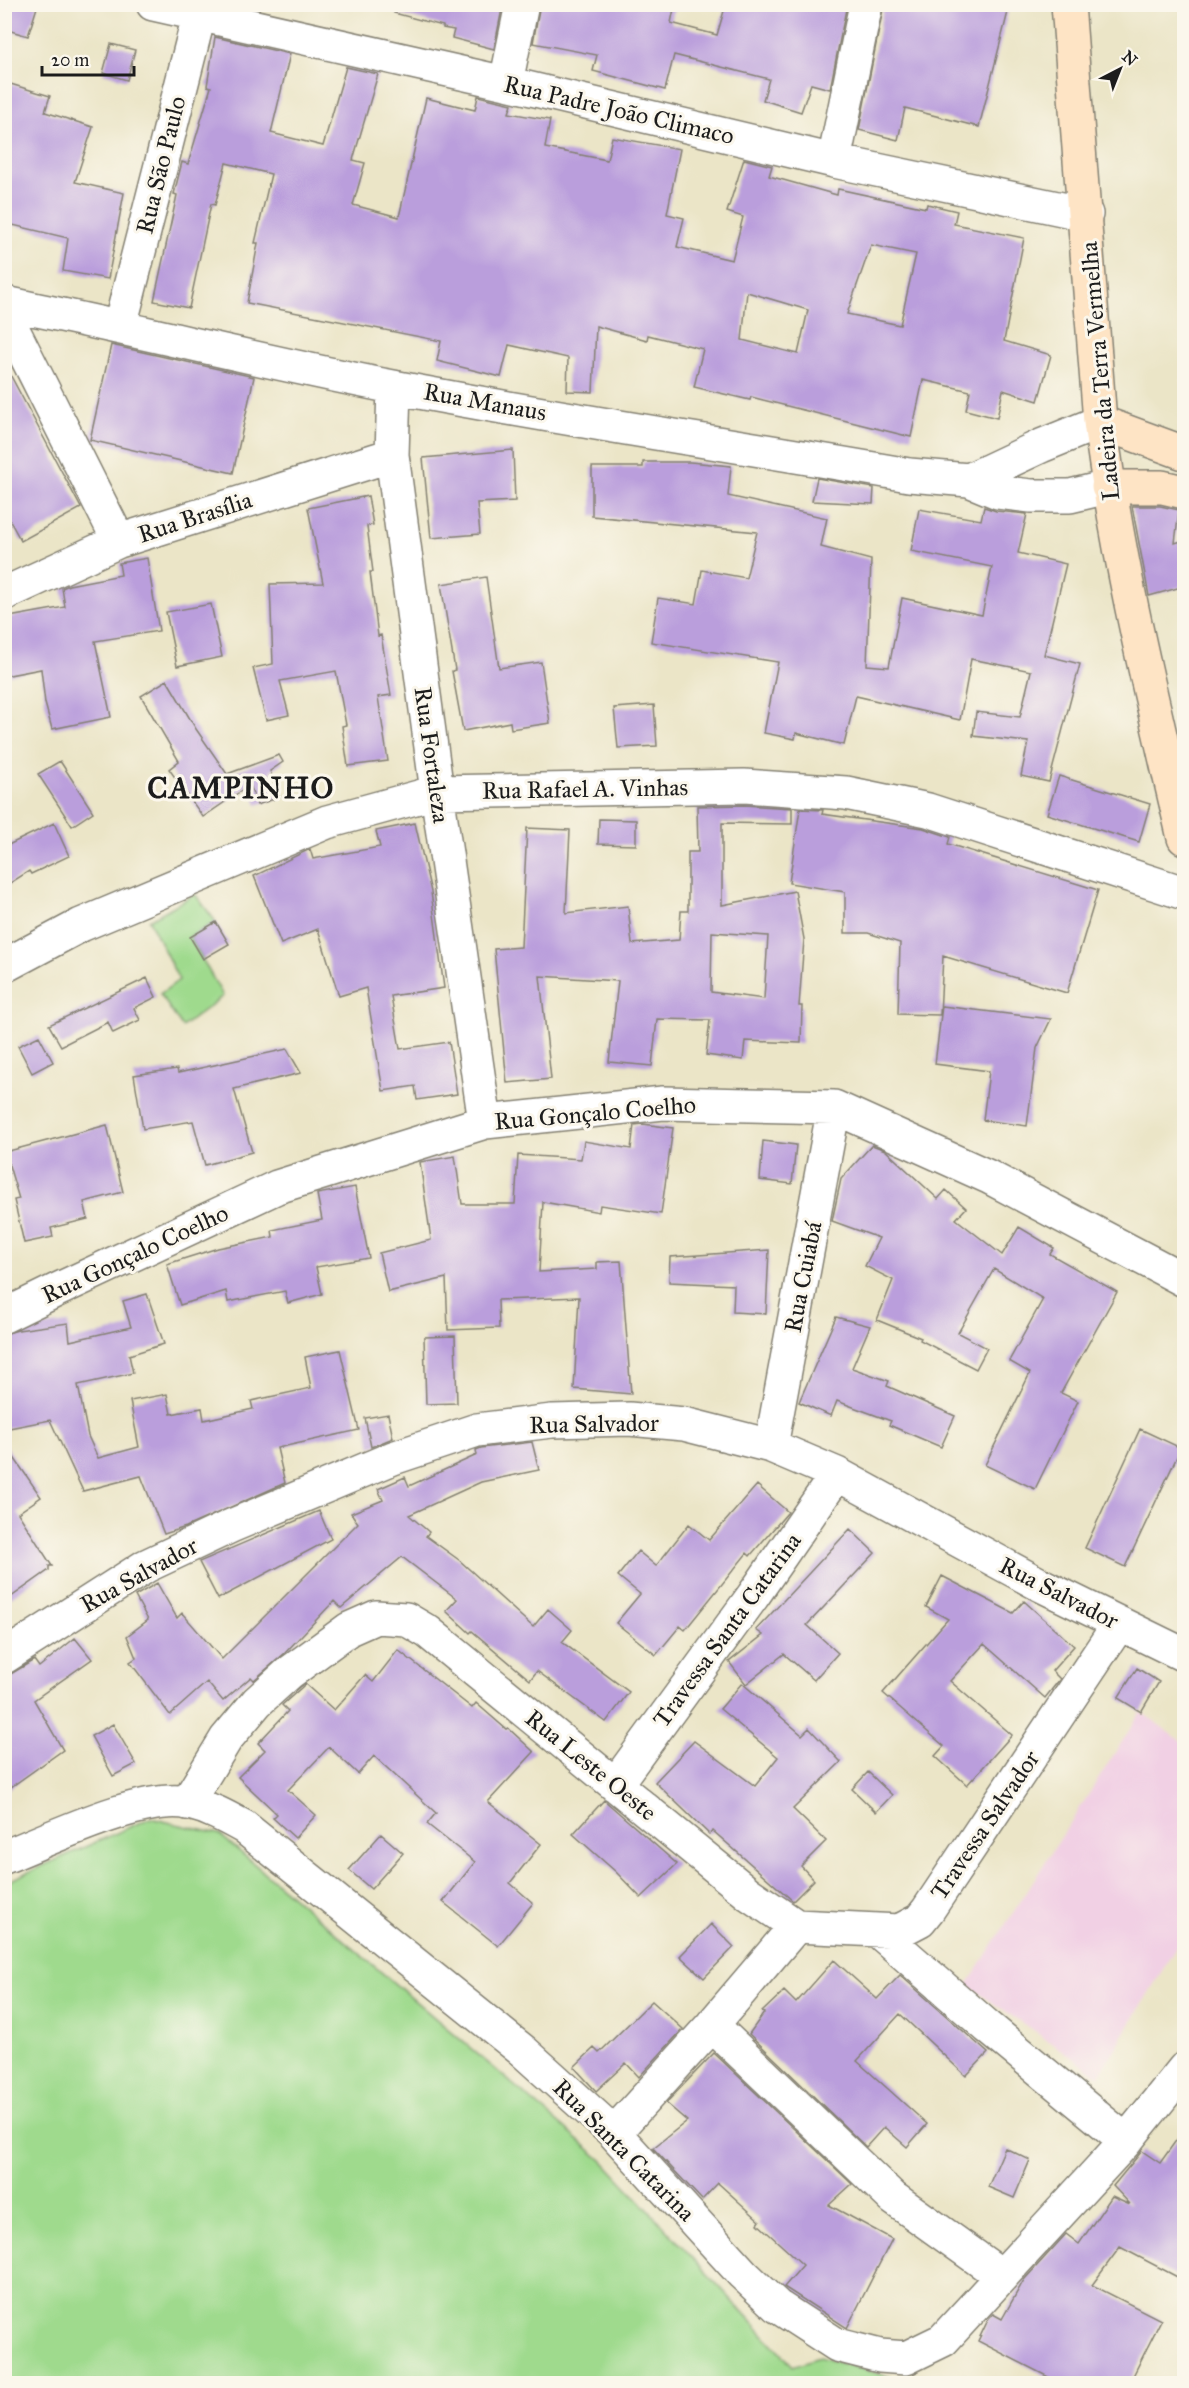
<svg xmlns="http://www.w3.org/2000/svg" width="1189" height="2388" font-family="'IM FELL Great Primer',serif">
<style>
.built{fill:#f1d0e4}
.green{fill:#9fda8d;stroke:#5e7b54;stroke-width:1.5}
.building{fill:#ba9edc;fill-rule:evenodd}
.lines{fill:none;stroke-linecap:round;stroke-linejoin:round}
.street-casing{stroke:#848072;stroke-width:36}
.secondary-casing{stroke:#848072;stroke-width:36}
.street{stroke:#fff;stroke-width:33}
.secondary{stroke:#fee4c5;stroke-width:33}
.labels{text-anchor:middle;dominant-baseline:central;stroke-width:6;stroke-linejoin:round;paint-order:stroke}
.street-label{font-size:24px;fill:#1c1c1c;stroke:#fbf7ec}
.district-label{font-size:30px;font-weight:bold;letter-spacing:1.5px;fill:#1c1c1c;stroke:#fbf7ec}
</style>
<rect width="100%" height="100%" fill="#fbf7ec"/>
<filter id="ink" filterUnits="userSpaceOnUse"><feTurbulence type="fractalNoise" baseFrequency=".0167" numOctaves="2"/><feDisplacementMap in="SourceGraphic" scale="12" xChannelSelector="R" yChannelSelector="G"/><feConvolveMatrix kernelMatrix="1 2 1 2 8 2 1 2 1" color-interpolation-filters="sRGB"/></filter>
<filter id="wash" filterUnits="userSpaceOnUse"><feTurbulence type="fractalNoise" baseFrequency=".008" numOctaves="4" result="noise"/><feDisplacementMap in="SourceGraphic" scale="24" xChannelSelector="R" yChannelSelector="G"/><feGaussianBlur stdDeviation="1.35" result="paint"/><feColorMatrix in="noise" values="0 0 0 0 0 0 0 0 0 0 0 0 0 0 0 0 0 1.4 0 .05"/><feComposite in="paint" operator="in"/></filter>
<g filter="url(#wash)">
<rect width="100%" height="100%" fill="#ebe5c7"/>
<path class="built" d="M1141,1712L1184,1743V1934L1099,2076L967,1985Z"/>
<path class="green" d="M195,894L216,922L190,937L223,996L182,1027L160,994L179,980L149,920Z
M150,1818L219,1834L603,2161L793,2366L819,2357L894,2378L899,2383H5L4,1883Z"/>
<g id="blocks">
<path class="building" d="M4,4H38L28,36L4,29Z
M395,4H503L494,49L452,38L454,30L443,28V26L394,13Z
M540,4H675L671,23L717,35L726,4H847L830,89L811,84L801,112L763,100L769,79L674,55L665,90L593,71L597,55L533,43Z
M884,4H1010L979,127L905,108L898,140L859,130Z
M215,37L290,54L271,133L323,146L346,67L378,74L353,160L365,163L353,205L399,217L426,98L475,110L478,96L512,104L509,113L550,120L545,148L607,160L612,137L680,149L667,214L684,218L677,247L732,260L743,217L727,212L744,159L772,166L769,176L837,195L838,189L926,208L927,204L957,211L954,224L1024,238L1004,341L1051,355L1038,401L1003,390L997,418L966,410L970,391L923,380L911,437L751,397L750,400L694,387L703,349L648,335L647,340L596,326L593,392L567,391L568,358L509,345L501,377L437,361L441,341L247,303L258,243H255L271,174L226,163L215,205L211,204L189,308L154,301L177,195L174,194L182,162L188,164L211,87L207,86ZM871,245L916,254L900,325L847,314ZM747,292L808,310L798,354L742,340Z
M111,44L135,50L127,80L103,73Z
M4,82L50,96L45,112L93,127L75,182L124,193L108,279L63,271L68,238L4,223Z
M111,345L254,377L233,473L90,440Z
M4,363L81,508L21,541L4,510Z
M513,450L515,501L477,503L480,534L431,538L423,458Z
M643,462H690L731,466L728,496L827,518L821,547L871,560L867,665L889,667L902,598L982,615L992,567L911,551L919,509L981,520L984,507L996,511L1027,514L1018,553L1066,564L1044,655L1080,664L1049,782L1021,776L1028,742L973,736L976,712L1020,717L1031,671L971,659L960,720L856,696L844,745L796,733L795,739L764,733L778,662L651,642L658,598L696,604L702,570L746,578L757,532L592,516V467H643Z
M817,478L874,488L873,504L812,501Z
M368,496L373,525L367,526L373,572H370L378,636L381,635L391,695L378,697L388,761L348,766L342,726L346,725L336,671L280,681L289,715L266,720L253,668L273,664L270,584L323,583L308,508Z
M1132,506H1160L1179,510L1175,543L1185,540V586L1149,596Z
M147,558L159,631L95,641L111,717L52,729L45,703L41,669L4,676V618L65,607L62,588L69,585L121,575L119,563Z
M486,577L499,668L541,662L550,723L511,729L510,722L463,731L452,671L455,670L441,584Z
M211,604L222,657L177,666L166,612Z
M167,680L196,729L227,774L279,755L283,762L270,771L280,797L257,805L250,785L203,817L169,769L179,761L141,696Z
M654,705L657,746L618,748L614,708Z
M60,761L93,812L72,826L38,774Z
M1059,776L1150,804L1139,842L1047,814Z
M744,805L792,808V824L722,823V905L795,891L804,939L799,1006H802L801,1043L745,1041L743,1060L706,1055L710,1020L657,1019L652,1066L609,1062L618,981L540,976L551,1079L507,1083L494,949L521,947L527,828L570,830L566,913L628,906L632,944L679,940L681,911H688V852H698L697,806ZM712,932L768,936L764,999L711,992Z
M800,809L823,810L822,814L923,828L950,837L948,844L1098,890L1067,993L943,956L940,1015L898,1014L900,943L868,933H845V892L789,883Z
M599,819L636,820V845L598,844Z
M54,823L69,856L31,874L29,871L4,887V847Z
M415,823L431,892L444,988L391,996L400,1049L449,1042L457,1094L417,1100L415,1086L383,1091L366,988L339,996L318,929L281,944L254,876L310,849L313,859L380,847L376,831Z
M216,922L229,944L203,959L190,937Z
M147,978L156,997L134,1008L140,1020L113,1033L108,1022L61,1046L49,1025Z
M942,1006L1051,1019L1037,1048L1027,1126L983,1120L989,1071L935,1064Z
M39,1036L53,1062L32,1073L18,1046Z
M287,1049L301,1073L234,1089L252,1152L205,1165L193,1121L143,1129L134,1075L177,1069L178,1073Z
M643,1124L673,1128L661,1214L600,1205L599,1212L543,1202L539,1272L597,1269V1262L621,1261L631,1394L574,1389L579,1297L498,1300L499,1328L448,1330L446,1278L388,1292L379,1253L431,1240L420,1162L455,1156L462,1204H515L518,1155L581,1159L584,1141L631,1149L634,1125Z
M107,1125L123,1192L84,1202L88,1219L51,1228L53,1237L24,1243L14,1200L19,1199L5,1152Z
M763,1141L796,1145L792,1184L760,1180Z
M872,1145L885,1150L938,1199L946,1190L966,1208L956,1219L1002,1255L1019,1227L1054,1248L1050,1254L1117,1292L1061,1393L1078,1401L1035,1489L985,1465L1030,1373L1009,1361L1043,1299L994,1269L958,1333L987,1348L976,1369L920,1340L921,1338L877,1320L893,1280L865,1266L879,1238L832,1221L841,1179Z
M355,1187L369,1258L316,1267L322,1294L288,1303L285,1291L228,1302L226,1291L180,1305L167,1264L218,1248L273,1237L272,1230L322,1220L317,1194Z
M769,1250L766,1314L733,1312L734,1285L669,1282L670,1257Z
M147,1294L164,1344L129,1355L133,1373L78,1385L88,1436L98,1458L139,1447L130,1401L167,1394L171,1414L202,1408L204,1420L253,1409L251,1401L311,1388L305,1357L340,1350L359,1430L277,1448L285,1483L186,1527L164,1534L141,1476L83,1491L50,1420L4,1429V1334L18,1330L68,1323L70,1341L131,1327L123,1301Z
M836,1317L870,1326L852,1368L889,1381L887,1386L955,1416L941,1447L889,1425L891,1421L837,1401L831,1416L799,1402Z
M455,1336L457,1403L426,1404L424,1337Z
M388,1414L393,1438L371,1447L365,1418Z
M1140,1429L1181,1448L1125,1567L1085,1548Z
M532,1442L539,1470L481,1482L409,1515L429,1532L426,1536L459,1560L533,1627L548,1609L572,1630L562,1642L629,1692L606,1722L537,1671L530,1680L472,1631L470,1633L446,1611L457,1599L402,1557L341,1608L334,1601L285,1653L254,1680L251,1677L223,1701L207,1682L170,1715L130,1662L136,1658L127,1636L148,1620L135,1596L157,1583L177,1618L182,1613L222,1659L358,1523L351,1513L383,1500L378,1489L405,1477L409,1486L477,1455L476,1450L481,1448Z
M4,1443L41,1497L18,1513L52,1566H49V1570L4,1602Z
M757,1485L788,1512L750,1556L747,1553L685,1630L680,1626L656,1655L616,1623L640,1594L618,1576L638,1551L656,1566L689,1524L709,1540Z
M319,1511L331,1539L218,1599L199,1562Z
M850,1529L875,1553L807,1625L838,1653L814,1680L784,1654L746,1684L729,1662L763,1635L756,1630Z
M942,1576L1013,1613L1024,1601L1074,1646L1052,1671L1060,1679L1045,1698L984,1644L950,1681L1012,1735L967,1785L935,1756L944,1746L883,1693L948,1619L926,1607Z
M75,1638L92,1659L34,1700L63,1750L4,1792V1678L34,1660L39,1667Z
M398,1650L472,1708L476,1703L506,1729L508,1728L534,1752L488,1802L541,1844L510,1883L533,1903L498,1946L443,1902L475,1862L427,1824L436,1813L374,1756L358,1774L329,1747L288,1790L316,1815L295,1838L273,1818L277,1814L238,1777L265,1750L258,1743L288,1711L282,1705L301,1688L305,1684L334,1710L365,1675L373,1682Z
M1137,1668L1159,1682L1141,1712L1118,1698Z
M742,1683L802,1735L809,1728L841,1762L793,1809L826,1841L801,1866L814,1880L793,1901L713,1831L709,1834L655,1782L694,1741L755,1786L778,1757L720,1709Z
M113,1724L136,1764L113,1776L91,1736Z
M868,1772L892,1795L876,1812L852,1789Z
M604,1800L677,1864L641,1898L616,1872L573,1834Z
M381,1834L403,1853L371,1889L349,1870Z
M711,1924L734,1947L704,1978L680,1956Z
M834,1960L877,1999L900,1975L988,2053L966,2076L900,2014L857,2061L927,2124L907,2147L884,2127L866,2147L749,2034L764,2013L762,2012L784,1991L796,2003Z
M652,2001L683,2029L639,2077L626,2063L596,2091L574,2067L594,2048L599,2053Z
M714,2053L852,2184L829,2205L892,2239L847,2328L784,2287L803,2265L758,2224L760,2221L718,2183L702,2200L653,2148L687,2121L666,2103Z
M1185,2128V2281L1120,2247L1092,2285L1161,2320L1129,2384H1062L978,2341L989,2318L993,2314L1002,2319L1024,2280L1066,2234L1079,2244L1112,2196L1130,2204L1113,2186L1142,2151L1160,2163Z
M1005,2148L1030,2160L1014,2198L988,2187Z"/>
</g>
</g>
<g filter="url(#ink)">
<use href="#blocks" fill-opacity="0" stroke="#848072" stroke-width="1.5"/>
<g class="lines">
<defs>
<path id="street" d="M153,4L506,83L834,161L1086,214
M506,83L522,4
M834,161L866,4
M4,303C135,329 263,362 393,387C564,420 737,445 909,475L969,480L998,492L1031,496H1070L1108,487
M4,312L119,541
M120,326L202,4
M394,387L392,455L437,792L485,1122
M969,480L1041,446L1100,422
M4,594L119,541L392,455
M4,966L81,925L327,822L437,792L744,786L846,793L928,810L1184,893
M4,1316L57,1290L277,1187L485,1122L663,1103L834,1107L989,1177L1184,1280
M771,1446L834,1107
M4,1657L146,1566L231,1526L393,1458L477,1430L552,1421L629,1419L684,1424L771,1446L837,1474L1039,1584L1184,1655
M615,1785L753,1596L837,1474
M187,1803L226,1739L257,1702L289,1673L349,1629L376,1617L406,1619L428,1632L749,1894L796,1926L899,1931L920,1920L928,1910L1119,1624
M4,1857C50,1839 143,1793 189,1803C210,1808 226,1817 244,1827L523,2051L614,2133L743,2274L777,2306L837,2345L880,2356L906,2358L943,2340L1126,2141L1184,2069
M877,1930L988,2027L1126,2141
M712,2025L893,2198L1002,2276
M614,2133L712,2025L796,1926"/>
<path id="secondary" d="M1068,4L1100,422C1118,563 1152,700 1184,838
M1100,422L1184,453
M1108,487H1162L1184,492"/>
</defs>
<use href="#street" class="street-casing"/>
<use href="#secondary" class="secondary-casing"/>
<use href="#street" class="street"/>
<use href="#secondary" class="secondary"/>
</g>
</g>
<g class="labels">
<g class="street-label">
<text transform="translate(619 110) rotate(13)">Rua Padre João Climaco</text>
<text transform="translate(161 165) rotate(-76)">Rua São Paulo</text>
<text transform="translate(1100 371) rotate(-95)">Ladeira da Terra Vermelha</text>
<text transform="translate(485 402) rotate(10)">Rua Manaus</text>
<text transform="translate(195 517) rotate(-18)">Rua Brasília</text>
<text transform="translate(432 755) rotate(82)">Rua Fortaleza</text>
<text transform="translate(585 789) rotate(-1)">Rua Rafael A. Vinhas</text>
<text transform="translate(595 1113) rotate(-5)">Rua Gonçalo Coelho</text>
<text transform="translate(135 1254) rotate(-25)">Rua Gonçalo Coelho</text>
<text transform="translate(803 1277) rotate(-79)">Rua Cuiabá</text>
<text transform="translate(594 1424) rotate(-1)">Rua Salvador</text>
<text transform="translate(139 1575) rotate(-29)">Rua Salvador</text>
<text transform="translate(1059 1593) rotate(27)">Rua Salvador</text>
<text transform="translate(727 1630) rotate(-54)">Travessa Santa Catarina</text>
<text transform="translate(591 1765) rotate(39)">Rua Leste Oeste</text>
<text transform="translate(985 1825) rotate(-56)">Travessa Salvador</text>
<text transform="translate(624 2150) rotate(45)">Rua Santa Catarina</text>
</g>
<g class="district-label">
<text x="241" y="788">CAMPINHO</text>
</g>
</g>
<rect width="1189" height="2388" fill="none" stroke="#fbf7ec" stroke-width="24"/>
<g transform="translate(1120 69) rotate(42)" stroke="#fbf7ec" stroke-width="4.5" paint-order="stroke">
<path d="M0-4.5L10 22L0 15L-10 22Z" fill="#1c1c1c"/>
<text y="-9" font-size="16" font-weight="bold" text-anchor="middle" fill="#1c1c1c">N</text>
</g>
<path d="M42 66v9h92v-9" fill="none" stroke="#1c1c1c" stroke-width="3"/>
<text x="51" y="66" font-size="18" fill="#1c1c1c" stroke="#fbf7ec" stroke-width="4.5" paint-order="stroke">20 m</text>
</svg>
